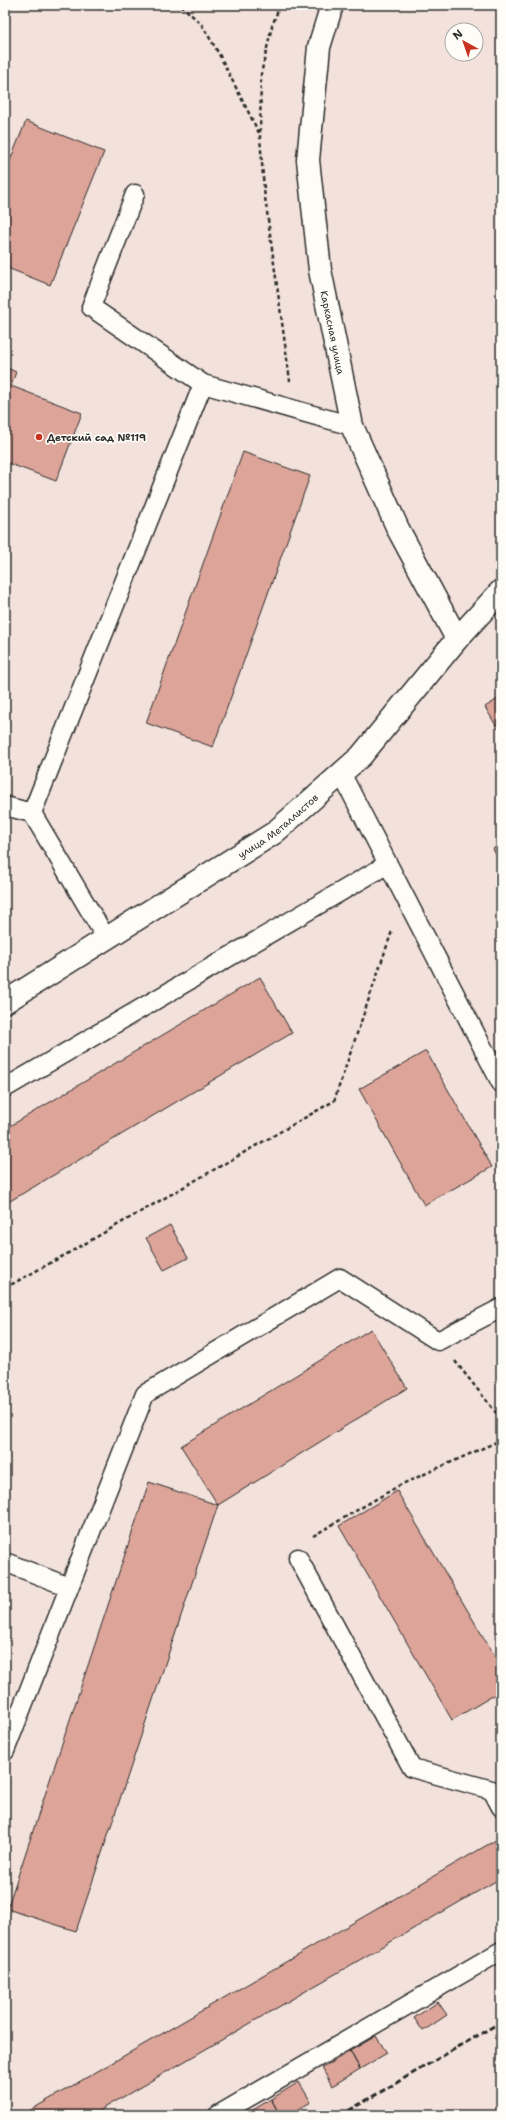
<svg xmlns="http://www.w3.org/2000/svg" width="506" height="2120" font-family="'Shantell Sans',sans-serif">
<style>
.building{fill:#dda499;stroke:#2b2b2b}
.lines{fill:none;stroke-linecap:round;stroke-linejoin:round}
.lane-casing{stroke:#2b2b2b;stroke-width:21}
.secondary-casing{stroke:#2b2b2b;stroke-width:25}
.path{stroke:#2b2b2b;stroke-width:2.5;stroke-dasharray:4 3;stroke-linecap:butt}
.lane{stroke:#fdfcf7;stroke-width:18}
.secondary{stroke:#fdfcf7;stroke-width:22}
.rail{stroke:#2b2b2b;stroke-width:3;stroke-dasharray:6 3;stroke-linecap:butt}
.poi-dot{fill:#c8321e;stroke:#fdfcf7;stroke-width:1.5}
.labels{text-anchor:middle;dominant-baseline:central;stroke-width:3.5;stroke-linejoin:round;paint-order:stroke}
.street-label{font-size:10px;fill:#2b2b2b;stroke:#fdfcf7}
.poi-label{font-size:10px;font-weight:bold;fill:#2b2b2b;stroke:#fdfcf7;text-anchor:start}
</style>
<rect width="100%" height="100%" fill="#f3e2db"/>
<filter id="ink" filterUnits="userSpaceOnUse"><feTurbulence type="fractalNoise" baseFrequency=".025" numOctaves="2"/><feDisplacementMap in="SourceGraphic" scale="8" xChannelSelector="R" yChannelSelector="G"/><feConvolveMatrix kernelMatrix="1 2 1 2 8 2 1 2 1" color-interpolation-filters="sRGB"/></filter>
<g filter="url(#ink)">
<path class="building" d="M26,121L104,152L50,285L5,267V173Z
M5,367L16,372L11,386L82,413L56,481L5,462Z
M243,452L310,476L213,747L146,723Z
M501,697V727L498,729L485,707Z
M501,845V864L493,849Z
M260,977L292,1033L5,1204V1129Z
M426,1051L492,1167L424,1205L359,1089Z
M170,1225L188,1258L164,1270L146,1238Z
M371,1329L407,1388L218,1505L181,1446Z
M149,1482L218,1505L76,1931L7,1909Z
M397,1491L501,1667V1691L452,1720L339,1526Z
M501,1837V1878L92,2115H22Z
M438,2002L447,2015L423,2031L414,2018Z
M376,2036L387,2053L360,2069L350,2051Z
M350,2051L360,2069L332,2086L322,2068Z
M299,2082L311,2102L289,2115H280L271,2099Z
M271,2099L280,2115H245Z"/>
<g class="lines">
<defs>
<path id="lane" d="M135,194L91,307L203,384
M341,773L501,1083
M5,806L32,813L203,384L352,426
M32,813L106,938
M5,1088L388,864
M298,1558L412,1768L492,1790L501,1807
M5,1562L69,1587
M5,1751L145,1394L340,1278L438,1341L501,1308
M218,2115L501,1951"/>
<g id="secondary">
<path id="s1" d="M332,5L319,47L308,160L320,270L352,426L398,529L457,639"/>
<path id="s2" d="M5,1002L274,833L361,756L457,639L501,591"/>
</g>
</defs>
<use href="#lane" class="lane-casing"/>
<use href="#secondary" class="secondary-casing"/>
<path class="path" d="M181,5L202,25L219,54L260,135
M280,5L272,26L261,74L260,137L264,190L290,381
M5,1288L65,1255L334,1101L392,931
M455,1361L501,1419
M313,1536L400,1485L501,1440"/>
<use href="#lane" class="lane"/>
<use href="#secondary" class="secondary"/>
<path class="rail" d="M341,2115L501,2022"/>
</g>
</g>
<circle class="poi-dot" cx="39" cy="437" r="4"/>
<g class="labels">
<g class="street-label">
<text stroke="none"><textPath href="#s1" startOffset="332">Каркасная улица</textPath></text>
<text stroke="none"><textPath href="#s2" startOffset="325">улица Металлистов</textPath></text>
</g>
<g class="poi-label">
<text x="47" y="437">Детский сад №119</text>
</g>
</g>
<rect width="506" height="2120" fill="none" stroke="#fdfcf7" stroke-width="20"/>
<rect x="10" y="10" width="486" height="2100" fill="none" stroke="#2b2b2b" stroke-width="1.5" filter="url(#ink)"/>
<g transform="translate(464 42) rotate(320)"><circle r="19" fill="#fdfcf7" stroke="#a9a8a5"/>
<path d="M0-3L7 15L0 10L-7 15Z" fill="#c8321e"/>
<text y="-6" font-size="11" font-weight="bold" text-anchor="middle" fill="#2b2b2b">N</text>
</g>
</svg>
